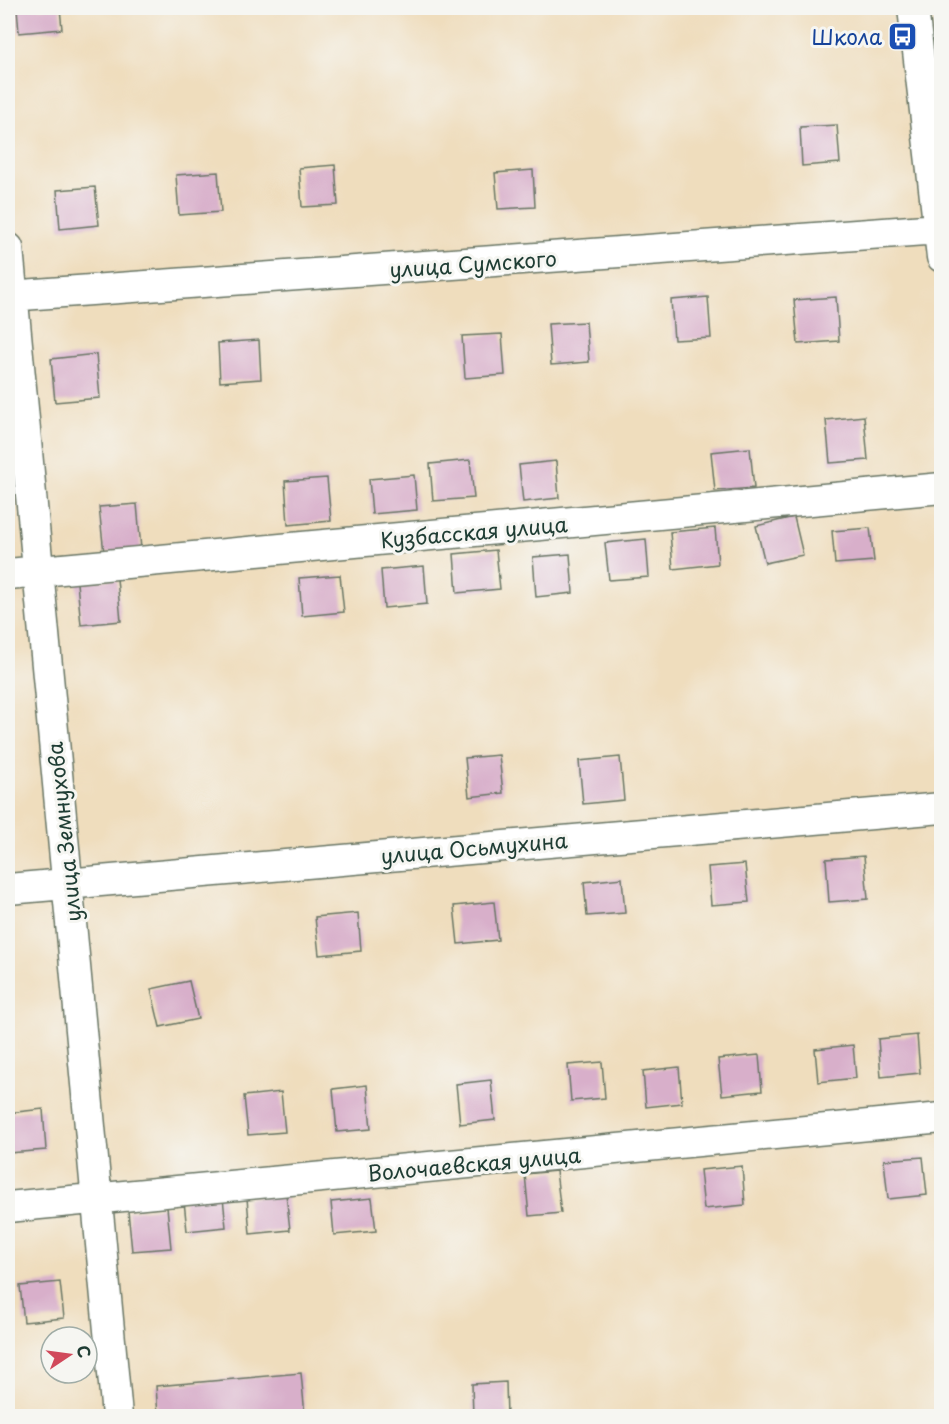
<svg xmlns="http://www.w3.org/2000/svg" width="949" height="1424" font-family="'Playpen Sans',sans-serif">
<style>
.building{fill:#d8afca}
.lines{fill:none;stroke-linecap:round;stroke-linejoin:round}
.minor-casing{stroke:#687564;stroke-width:33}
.minor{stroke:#fff;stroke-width:30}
.labels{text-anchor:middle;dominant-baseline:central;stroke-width:6;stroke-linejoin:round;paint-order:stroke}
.transit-label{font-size:21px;fill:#164399;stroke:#f6f6f2;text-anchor:end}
.street-label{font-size:21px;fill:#1f3d34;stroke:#f6f6f2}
</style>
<rect width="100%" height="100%" fill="#f6f6f2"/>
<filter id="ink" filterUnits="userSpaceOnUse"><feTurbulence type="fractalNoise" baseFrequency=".0167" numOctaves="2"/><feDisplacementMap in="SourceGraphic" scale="12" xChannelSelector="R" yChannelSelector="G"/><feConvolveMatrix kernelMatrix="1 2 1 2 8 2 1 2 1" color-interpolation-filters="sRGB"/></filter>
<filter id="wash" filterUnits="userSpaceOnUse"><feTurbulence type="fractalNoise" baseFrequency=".008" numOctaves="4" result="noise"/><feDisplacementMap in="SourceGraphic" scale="24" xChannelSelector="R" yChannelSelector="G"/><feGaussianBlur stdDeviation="1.35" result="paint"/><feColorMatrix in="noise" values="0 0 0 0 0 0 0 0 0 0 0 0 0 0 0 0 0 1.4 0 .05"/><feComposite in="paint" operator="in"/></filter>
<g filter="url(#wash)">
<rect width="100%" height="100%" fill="#efddbd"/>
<g id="blocks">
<path class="building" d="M17,8H60L62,29L19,33Z
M837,125L840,163L802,166L800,127Z
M335,165L338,205L302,207L299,168Z
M533,170L535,207L498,209L495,173Z
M218,172L221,212L179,215L176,175Z
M95,187L99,225L60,229L57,190Z
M708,297L711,338L674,340L671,300Z
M836,297L839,341L798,344L794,300Z
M586,322L589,362L551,365L548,324Z
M502,334L505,375L465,378L462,336Z
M259,340L261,379L220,382L218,343Z
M96,354L100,398L55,402L51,359Z
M864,416L868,460L830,463L826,420Z
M750,448L754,488L715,491L711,452Z
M470,460L474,498L433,501L430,464Z
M556,461L559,498L523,502L519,465Z
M414,475L417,510L372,514L369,479Z
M327,478L331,521L288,525L285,481Z
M137,504L141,549L104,553L99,507Z
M794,517L803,555L765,563L756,526Z
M715,528L718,564L673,569L670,532Z
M870,528L874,561L835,564L832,531Z
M646,539L649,577L609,580L605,543Z
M496,550L500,589L457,593L454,554Z
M570,554L573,593L536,597L533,557Z
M424,566L427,604L384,608L381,570Z
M340,575L344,612L302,616L299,578Z
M117,579L121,621L81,625L77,583Z
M499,755L503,793L469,797L465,758Z
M620,757L624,800L583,804L579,761Z
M864,856L868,899L829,902L826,859Z
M745,864L749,902L711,905L708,867Z
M622,878L625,913L587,916L584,882Z
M494,902L498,940L458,944L454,906Z
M358,913L361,951L319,955L315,917Z
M189,981L198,1019L160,1027L151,989Z
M917,1035L920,1073L881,1077L878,1039Z
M853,1045L856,1078L818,1082L815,1049Z
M759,1055L762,1091L722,1095L718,1059Z
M602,1062L605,1098L571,1101L568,1065Z
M679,1067L682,1103L646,1107L643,1071Z
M491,1080L495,1120L460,1124L456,1084Z
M367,1085L371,1129L337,1132L333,1089Z
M281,1092L285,1132L248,1135L244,1096Z
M43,1109L46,1150L9,1153L8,1113Z
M923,1157L927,1195L888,1199L884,1160Z
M742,1166L745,1205L704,1209L700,1170Z
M556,1171L561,1213L529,1216L525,1174Z
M222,1188L226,1227L187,1231L183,1191Z
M286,1194L290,1230L250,1234L247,1198Z
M372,1198L376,1231L334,1235L331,1202Z
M167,1207L171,1248L132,1251L128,1211Z
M60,1282L64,1318L24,1322L20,1286Z
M301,1373L305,1415L285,1416H158L156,1386Z
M506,1382L507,1416H473L472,1384Z"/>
</g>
</g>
<g filter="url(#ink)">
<use href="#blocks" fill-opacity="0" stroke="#687564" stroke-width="1.5"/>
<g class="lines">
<defs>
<path id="minor" d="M913,8L942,257
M8,248L117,1416
M8,296L939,229
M8,574L942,488
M8,889L942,808
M8,1207L942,1118"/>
</defs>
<use href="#minor" class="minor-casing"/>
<use href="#minor" class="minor"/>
</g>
</g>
<defs>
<symbol id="bus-square" viewBox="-11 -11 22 22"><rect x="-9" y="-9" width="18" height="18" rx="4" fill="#1a4fb4" stroke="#f6f6f2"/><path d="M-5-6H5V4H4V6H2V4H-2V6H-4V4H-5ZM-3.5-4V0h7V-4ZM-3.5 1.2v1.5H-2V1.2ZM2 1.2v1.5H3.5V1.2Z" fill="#fff"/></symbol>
</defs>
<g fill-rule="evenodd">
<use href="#bus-square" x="886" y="20" width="33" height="33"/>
</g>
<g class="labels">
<g class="transit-label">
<text x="882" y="36">Школа</text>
</g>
<g class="street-label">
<text transform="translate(473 263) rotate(-4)">улица Сумского</text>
<text transform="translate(474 531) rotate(-5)">Кузбасская улица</text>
<text transform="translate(63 832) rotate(-96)">улица Земнухова</text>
<text transform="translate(474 847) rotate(-5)">улица Осьмухина</text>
<text transform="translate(474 1163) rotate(-5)">Волочаевская улица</text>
</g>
</g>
<rect width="949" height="1424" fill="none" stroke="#f6f6f2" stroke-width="30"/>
<g transform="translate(69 1355) rotate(77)"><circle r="28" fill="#f6f6f2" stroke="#a0aca6" stroke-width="1.5"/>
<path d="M0-4.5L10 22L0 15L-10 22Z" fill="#d1495b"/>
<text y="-9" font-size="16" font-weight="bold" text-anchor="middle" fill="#1f3d34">С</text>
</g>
</svg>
